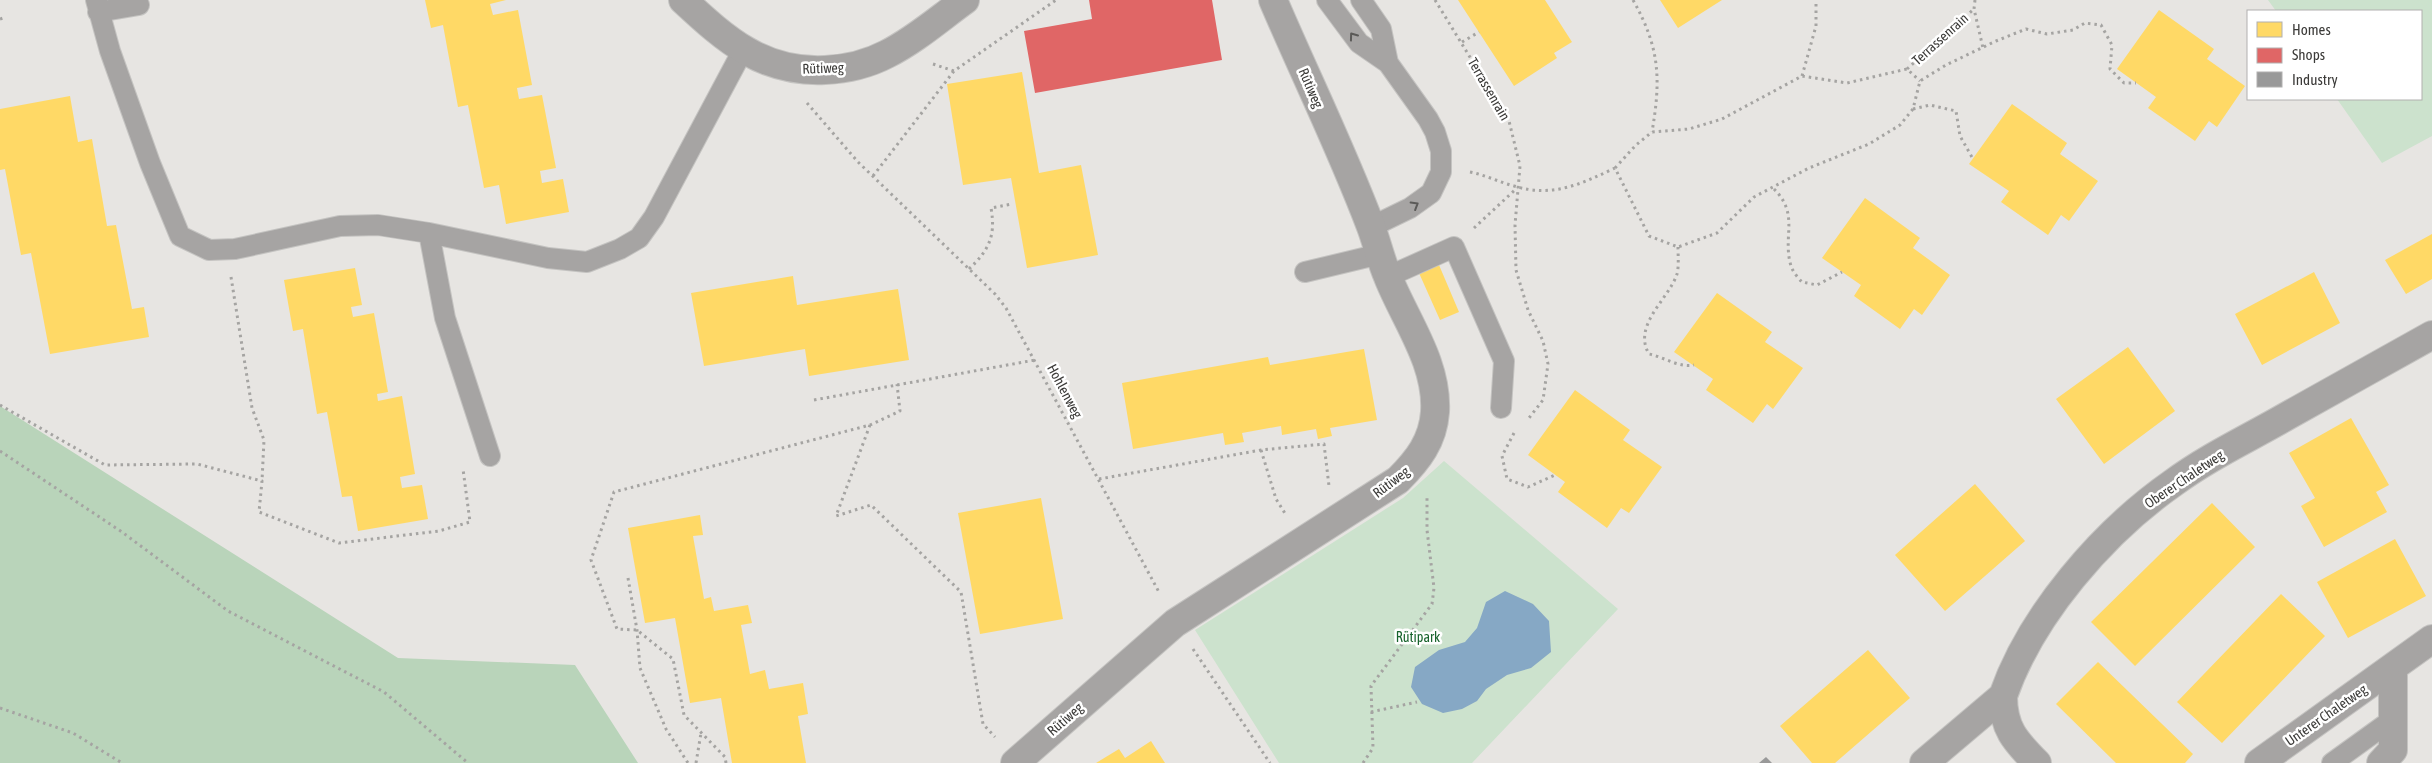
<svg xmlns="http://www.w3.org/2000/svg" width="2432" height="763" font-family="'Asap Condensed',sans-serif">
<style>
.green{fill:#cce2cd}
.forest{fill:#b9d4ba}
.water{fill:#86a8c5}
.homes{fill:#ffd966}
.shops{fill:#e06666}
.industry{fill:#999}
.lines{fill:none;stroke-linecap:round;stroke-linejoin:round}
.lane-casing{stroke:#c4c3c1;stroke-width:22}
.street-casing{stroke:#c4c3c1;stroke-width:30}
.path{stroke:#a5a4a2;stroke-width:3;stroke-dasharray:2.5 4;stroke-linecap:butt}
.lane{stroke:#a6a4a3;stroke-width:20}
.street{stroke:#a6a4a3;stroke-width:28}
.oneway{stroke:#5b5a58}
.labels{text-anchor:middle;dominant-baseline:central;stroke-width:5;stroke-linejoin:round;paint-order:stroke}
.street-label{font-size:14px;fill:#3b3a38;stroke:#fff}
.park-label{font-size:14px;fill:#17632c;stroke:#fff}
</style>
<rect width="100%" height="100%" fill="#e7e5e2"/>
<path class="green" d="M2268,0H2432V136L2382,163L2337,99H2421V11H2276Z
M1444,461L1618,609L1472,763H1279L1195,630L1403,498Z"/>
<path class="forest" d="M0,406L398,658L575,665L638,763H0Z"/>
<path class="water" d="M1505,591L1533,604L1549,621L1551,652L1531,668L1507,675L1486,689L1477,701L1462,709L1443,713L1422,704L1411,687L1415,667L1439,650L1465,642L1477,628L1486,602Z"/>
<path class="homes" d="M425,0H506L490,4L493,15L518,10L532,85L517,88L519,99L542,95L556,168L540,171L542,183L563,179L569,212L506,224L499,185L484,188L468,105L458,107L443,25L431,28Z
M1458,0H1545L1572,42L1554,53L1557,58L1514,86Z
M1660,0H1722L1678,28Z
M2159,10L2214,49L2207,59L2245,86L2217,127L2209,121L2195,141L2148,108L2156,97L2117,69Z
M1022,72L1039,173L1081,165L1098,255L1027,268L1011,178L963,185L947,84Z
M70,96L78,142L92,139L107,226L116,225L132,309L144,307L149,337L50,354L31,253L21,255L5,169L0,170V109Z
M2012,104L2067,143L2060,154L2098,181L2069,221L2061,215L2048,235L2001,202L2009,191L1969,164Z
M1865,198L1920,238L1913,248L1950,275L1922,315L1914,309L1900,329L1854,296L1861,285L1822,258Z
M2432,234V279L2406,294L2385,260Z
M1439,265L1459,312L1440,320L1419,273Z
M355,268L362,305L351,307L353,317L374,313L388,392L377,394L378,401L402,396L415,474L400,477L402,488L422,485L428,519L358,531L352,496L342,497L327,412L317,414L303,329L293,331L284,280Z
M2314,272L2340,323L2262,365L2235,314Z
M793,276L797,305L898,289L909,360L809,376L805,349L704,366L691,293Z
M1717,293L1772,332L1765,342L1803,368L1773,409L1767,404L1753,423L1706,390L1713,379L1674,352Z
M2128,347L2175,411L2104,464L2056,399Z
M1364,349L1377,420L1330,428L1332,436L1318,439L1316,429L1282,435L1281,426L1242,433L1244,442L1225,445L1223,433L1133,449L1122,383L1268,357L1270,365Z
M1575,390L1630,430L1623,440L1662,467L1629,513L1621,508L1607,528L1558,492L1565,482L1528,455Z
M2351,418L2389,485L2376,492L2387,512L2324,547L2301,506L2315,498L2289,453Z
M1975,484L2025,541L1945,611L1895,555Z
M1041,498L1063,619L980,634L958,513Z
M2212,503L2255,547L2135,666L2091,622Z
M700,515L703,535L693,536L704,599L711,597L714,611L748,605L752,623L741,625L750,674L765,670L769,689L803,683L808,714L798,716L806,763H732L721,698L690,703L675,618L645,623L628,528Z
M2395,539L2426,596L2348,638L2317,582Z
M2281,594L2325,636L2222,743L2177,702Z
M1868,650L1910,698L1835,763H1812L1780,726Z
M2098,662L2193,754L2185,763H2116L2056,704Z
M1151,741L1165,763H1096L1119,749L1125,758Z"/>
<path class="shops" d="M1089,0H1212L1222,60L1035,93L1024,31L1092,19Z"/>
<path class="industry" d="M1766,757L1772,763H1759Z"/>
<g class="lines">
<defs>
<path id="lane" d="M96,0L110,51L150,163L180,236L209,250L235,249L340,226L378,225L429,233L548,258L587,262L620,249L639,238L654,217L743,50
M1327,0L1359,43L1388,63L1428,119L1435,132L1441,151V172L1431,193L1410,208L1371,227
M1361,0L1381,29L1388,63
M98,12L139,5
M429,233L445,318L490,456
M1305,272L1380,254
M1387,277L1454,247L1504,361L1501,408
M2332,763L2393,719"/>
<path id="street" d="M683,0C726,40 763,73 825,70C847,69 868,64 887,54C915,40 940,18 965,0
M2003,696C2003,728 2015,741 2037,763
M1015,763L1175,623L1398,480C1418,460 1433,441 1435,412C1438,363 1405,320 1388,277C1381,261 1377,243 1371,227C1342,150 1305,75 1273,0
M1924,763L2003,696C2031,615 2103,532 2173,483C2208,457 2249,438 2287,416C2335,389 2384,362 2432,335
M2259,763L2432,639
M2381,763L2393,750V668"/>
</defs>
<use href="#lane" class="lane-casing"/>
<use href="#street" class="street-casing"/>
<path class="path" d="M1435,0L1509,121L1520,166L1515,225L1516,270L1528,310L1543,341L1548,364L1543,400L1529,418
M1633,0C1660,48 1661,79 1652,132
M1975,0L1974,9L1983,48
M0,19L3,18
M1462,42L1479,32
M933,64L954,71
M1907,69L1974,9
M1802,76L1816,26V0
M807,103L858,162L995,294L1006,308L1160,594
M1913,109L1930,105L1956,111L1960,136L1973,159
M1615,168L1636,145L1652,132L1689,129L1722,119L1802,76L1847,83L1907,69L1920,81
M1470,172C1485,175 1499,182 1514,186C1553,198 1581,184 1615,168L1649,236L1678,247L1717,233L1754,197L1809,168L1869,144L1900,125L1913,109L1920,81L1946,65L1996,41L2026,29L2047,34L2073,30L2085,23L2101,25L2112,45L2110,69L2124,83H2136
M873,176L954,71L1056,0
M1774,189C1800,215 1782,236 1791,266C1793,272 1798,278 1802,282L1817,285L1842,272
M1474,228L1517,188
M1678,247C1678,255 1679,267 1677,274C1669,299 1632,325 1649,354C1664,357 1679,368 1694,365
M969,269C989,250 996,236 991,208L1012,204
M231,277L252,408L264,440L262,481
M814,400L1035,360
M0,405L105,465L197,464L262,481L259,512L339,543L439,531L470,522L463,469
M870,425L836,516L871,505L961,592L983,724L995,737
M1514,433L1502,456L1507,479L1528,487L1555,475
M1261,450L1276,499L1286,515
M0,451L122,532L228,611L384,692L468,763
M1099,479L1261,450L1324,444L1329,486
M628,578L637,630L640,668L666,729L688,763
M1193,649L1270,763
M0,708L73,733L122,763
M1371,712L1417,702
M696,763L701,733
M726,763L725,757L684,715L673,659L637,630L617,629L591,560L614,492L870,425L900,411L897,384
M1363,763L1373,748L1371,686L1432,604L1434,588L1427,530V497"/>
<use href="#lane" class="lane"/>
<use href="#street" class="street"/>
</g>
<defs><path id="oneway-chevron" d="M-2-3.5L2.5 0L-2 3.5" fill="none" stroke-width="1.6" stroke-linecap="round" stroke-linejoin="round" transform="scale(1.25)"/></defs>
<g class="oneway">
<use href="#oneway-chevron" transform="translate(1353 36) rotate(-126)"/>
<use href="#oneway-chevron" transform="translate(1415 205) rotate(-31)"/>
</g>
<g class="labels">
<g class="street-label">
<text transform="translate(1940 39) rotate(-42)">Terrassenrain</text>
<text transform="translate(823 68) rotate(-2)">Rütiweg</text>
<text transform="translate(1311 88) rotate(67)">Rütiweg</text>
<text transform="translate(1489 89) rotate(60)">Terrassenrain</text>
<text transform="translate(1065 391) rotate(62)">Hohlenweg</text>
<text transform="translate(2184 479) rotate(-34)">Oberer Chaletweg</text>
<text transform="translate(1391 482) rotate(-37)">Rütiweg</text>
<text transform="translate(2326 715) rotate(-35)">Unterer Chaletweg</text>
<text transform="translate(1065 719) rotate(-41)">Rütiweg</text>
</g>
<g class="park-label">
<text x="1418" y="637">Rütipark</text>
</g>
</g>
<rect x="2247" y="10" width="175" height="90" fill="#ffffff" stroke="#b1b0af"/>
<rect x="2257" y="22" width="25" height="15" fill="#ffd966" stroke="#b1b0af"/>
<text x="2292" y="35" font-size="15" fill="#3b3a38">Homes</text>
<rect x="2257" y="48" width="25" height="15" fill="#e06666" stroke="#b1b0af"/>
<text x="2292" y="60" font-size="15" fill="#3b3a38">Shops</text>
<rect x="2257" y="72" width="25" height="15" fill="#999999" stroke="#b1b0af"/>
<text x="2292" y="85" font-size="15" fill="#3b3a38">Industry</text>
</svg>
